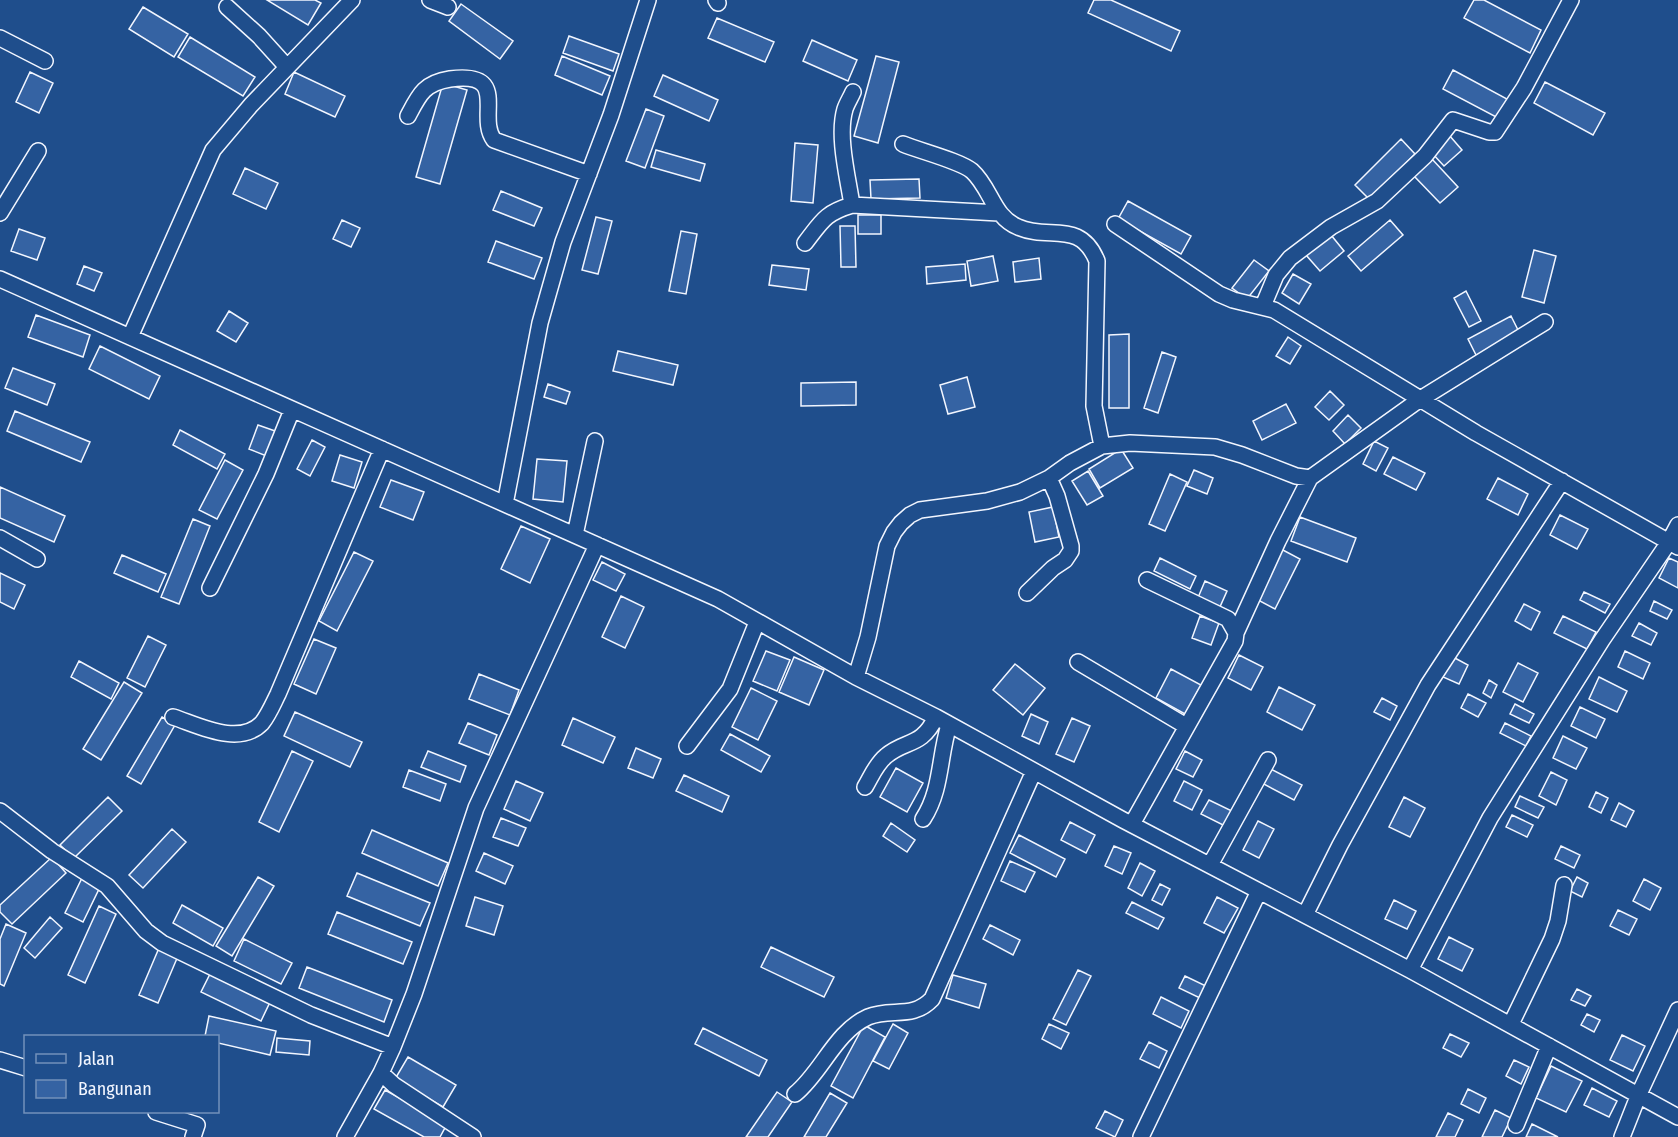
<svg xmlns="http://www.w3.org/2000/svg" width="1678" height="1137" font-family="'Fira Sans Condensed',sans-serif">
<style>
.building{fill:#3563a3;stroke:#f2f6ff;stroke-width:1.5}
.lines{fill:none;stroke-linecap:round;stroke-linejoin:round}
.minor-casing{stroke:#f2f6ff;stroke-width:18}
.minor{stroke:#1f4e8c;stroke-width:15}
</style>
<rect width="100%" height="100%" fill="#1f4e8c"/>
<path class="building" d="M267,0H315L321,3L308,25Z
M1094,0H1111L1180,31L1171,51L1088,13Z
M1474,0H1484L1541,30L1530,53L1464,18Z
M461,4L513,41L500,59L449,21Z
M143,7L188,34L174,57L129,29Z
M717,18L774,42L765,62L708,38Z
M569,36L619,54L613,71L563,53Z
M190,37L255,77L243,96L178,57Z
M812,40L857,60L848,81L803,61Z
M562,56L610,76L602,95L555,75Z
M876,56L899,62L878,143L854,136Z
M1453,70L1507,99L1498,118L1443,89Z
M30,72L53,83L39,113L16,102Z
M294,72L345,96L335,117L285,94Z
M663,75L718,100L709,121L654,96Z
M1545,82L1605,113L1593,135L1534,103Z
M443,83L467,90L440,184L416,177Z
M646,109L664,116L645,168L626,161Z
M1449,135L1462,150L1444,166L1431,152Z
M1401,139L1415,154L1369,199L1355,185Z
M795,143L818,145L813,203L791,201Z
M656,150L705,164L700,181L651,167Z
M1432,159L1458,187L1440,203L1414,176Z
M245,168L278,183L266,209L233,194Z
M919,179L920,198L871,199L870,180Z
M501,191L542,208L534,226L493,210Z
M1128,201L1191,236L1181,254L1118,219Z
M858,215H881V234H858Z
M596,217L612,221L598,274L582,270Z
M342,220L360,228L351,247L333,239Z
M1390,220L1403,235L1361,271L1348,256Z
M840,226H855L856,267H841Z
M19,229L45,238L37,260L11,251Z
M681,231L697,234L686,294L669,291Z
M1331,235L1344,251L1320,271L1306,255Z
M496,241L542,258L534,279L488,262Z
M1534,250L1556,256L1544,303L1522,297Z
M993,256L998,281L971,286L967,261Z
M1039,258L1041,279L1015,282L1013,262Z
M1254,260L1269,271L1247,299L1232,288Z
M965,264L966,280L927,284L926,267Z
M772,265L809,269L806,290L769,285Z
M84,266L102,273L94,291L77,284Z
M1293,274L1311,284L1299,304L1282,293Z
M1466,291L1481,321L1469,327L1454,298Z
M229,311L248,323L236,342L217,331Z
M36,315L90,335L83,357L28,337Z
M1511,316L1520,334L1477,357L1468,339Z
M1129,334V408H1109V335Z
M1288,337L1301,346L1290,364L1276,356Z
M100,346L160,376L149,399L89,369Z
M618,351L678,365L673,385L613,371Z
M1162,352L1176,357L1158,413L1144,408Z
M13,368L55,384L47,405L5,388Z
M967,377L975,407L948,414L940,385Z
M856,382V405L801,406V383Z
M548,384L570,392L566,404L544,397Z
M1330,391L1344,405L1329,420L1315,407Z
M1286,404L1296,423L1262,440L1253,421Z
M15,411L90,442L81,462L7,431Z
M1348,415L1361,428L1345,444L1333,431Z
M258,425L278,432L269,457L249,449Z
M180,430L225,454L217,469L173,445Z
M312,440L325,447L310,476L297,469Z
M1374,441L1388,448L1376,471L1363,464Z
M1121,449L1133,468L1100,488L1089,469Z
M340,455L362,462L354,488L332,481Z
M1393,457L1425,473L1416,490L1384,474Z
M537,459L567,461L563,502L533,499Z
M225,460L243,470L217,519L199,510Z
M1194,470L1213,478L1207,494L1187,486Z
M1088,471L1103,496L1087,505L1072,481Z
M1170,474L1187,482L1165,531L1149,524Z
M1498,478L1528,494L1518,515L1487,499Z
M391,480L424,492L413,520L380,507Z
M0,487L65,516L54,542L0,518Z
M1053,507L1059,537L1035,542L1029,512Z
M1560,515L1588,529L1577,549L1550,535Z
M1300,517L1356,538L1347,562L1291,541Z
M193,519L210,526L179,604L161,597Z
M521,526L550,539L530,583L501,569Z
M1281,549L1300,559L1275,609L1256,599Z
M354,552L373,561L337,631L319,621Z
M122,555L166,574L158,592L114,573Z
M1160,558L1196,576L1190,589L1154,571Z
M1669,558L1678,562V588L1659,578Z
M602,562L625,574L616,591L593,580Z
M0,573L25,585L14,609L0,602Z
M1205,581L1227,591L1219,609L1197,600Z
M1584,592L1610,604L1605,613L1580,600Z
M621,596L644,607L625,648L602,637Z
M1654,601L1672,610L1667,619L1650,611Z
M1524,604L1540,612L1531,630L1515,621Z
M1200,616L1219,623L1211,645L1192,638Z
M1563,616L1596,632L1587,649L1554,633Z
M1639,623L1657,633L1651,645L1632,636Z
M148,636L166,645L145,687L127,678Z
M314,639L336,648L316,694L294,684Z
M766,651L790,660L777,691L753,681Z
M1625,651L1650,663L1643,679L1618,667Z
M1239,655L1263,667L1251,690L1228,678Z
M794,657L824,670L809,705L779,692Z
M1453,657L1468,665L1459,684L1443,677Z
M79,661L119,683L111,699L71,677Z
M1518,663L1538,673L1523,702L1503,692Z
M1015,664L1045,688L1023,715L993,690Z
M1171,669L1201,685L1185,714L1156,698Z
M479,674L519,690L510,715L469,699Z
M1599,677L1627,691L1617,712L1589,699Z
M1489,680L1497,685L1491,698L1483,693Z
M124,682L142,693L101,760L83,749Z
M1279,687L1315,705L1302,730L1267,712Z
M751,688L777,701L758,740L732,727Z
M1468,694L1486,703L1478,717L1461,708Z
M1382,698L1397,706L1390,720L1374,712Z
M1515,704L1534,714L1529,723L1510,714Z
M1580,707L1605,719L1596,738L1571,726Z
M295,712L362,742L350,767L284,736Z
M1031,714L1048,722L1039,744L1022,736Z
M162,717L175,725L141,784L127,776Z
M573,718L615,737L603,763L562,745Z
M1072,718L1090,726L1074,762L1056,754Z
M468,723L497,735L489,755L459,743Z
M1505,723L1531,736L1526,746L1500,733Z
M730,734L770,756L761,772L721,750Z
M1563,736L1587,748L1576,769L1553,758Z
M636,748L661,759L653,778L628,768Z
M292,751L313,761L279,832L259,822Z
M428,751L466,766L460,782L421,767Z
M1185,751L1202,760L1193,777L1176,769Z
M1267,767L1302,785L1294,800L1260,782Z
M896,768L923,783L907,812L880,797Z
M409,770L446,784L440,801L403,787Z
M1551,772L1567,780L1556,805L1539,796Z
M684,775L729,796L722,812L676,791Z
M516,781L543,793L530,821L504,809Z
M1184,781L1202,790L1192,810L1174,801Z
M1596,792L1608,798L1601,813L1589,807Z
M1520,796L1544,807L1538,818L1515,807Z
M108,797L122,811L74,858L60,845Z
M1404,797L1425,808L1410,837L1389,827Z
M1209,800L1234,812L1227,827L1201,814Z
M1619,803L1634,811L1626,827L1611,820Z
M1512,815L1533,825L1527,837L1506,827Z
M501,818L526,828L518,846L493,837Z
M1258,821L1274,829L1259,858L1243,850Z
M1070,822L1095,835L1086,853L1061,840Z
M891,823L915,840L907,852L883,836Z
M172,829L186,842L143,888L129,875Z
M372,830L448,863L438,886L362,853Z
M1019,835L1065,859L1056,877L1010,853Z
M1114,846L1131,853L1122,874L1105,866Z
M1561,846L1580,855L1574,868L1555,859Z
M484,853L513,866L505,884L476,871Z
M52,857L66,873L12,924L0,912V905Z
M1010,861L1035,872L1025,892L1001,881Z
M1140,863L1155,871L1142,896L1128,888Z
M357,873L430,903L420,926L347,896Z
M258,877L274,886L232,956L216,946Z
M1577,877L1588,883L1582,897L1570,891Z
M82,878L100,887L83,922L65,913Z
M1644,879L1661,888L1650,910L1633,901Z
M1160,884L1170,889L1162,905L1152,900Z
M475,897L503,906L494,935L466,926Z
M1217,897L1238,908L1224,933L1204,923Z
M1394,900L1416,911L1407,929L1385,919Z
M1132,902L1164,918L1158,929L1126,913Z
M182,905L223,928L213,946L173,923Z
M99,906L116,914L85,983L68,975Z
M1618,910L1637,919L1629,935L1610,926Z
M337,912L412,942L403,964L328,934Z
M50,917L62,928L35,958L24,948Z
M6,924L26,933L4,986L0,984V939Z
M990,925L1020,940L1013,955L983,939Z
M1449,937L1473,949L1462,971L1438,959Z
M244,939L292,963L281,984L234,961Z
M771,947L834,977L824,997L761,967Z
M159,948L178,956L158,1003L139,995Z
M307,967L392,1000L384,1022L299,988Z
M1078,970L1091,976L1066,1025L1053,1019Z
M211,972L271,1000L261,1021L201,992Z
M953,975L986,984L979,1008L946,998Z
M1185,976L1208,987L1202,999L1179,988Z
M1577,989L1591,996L1585,1006L1571,1000Z
M1161,997L1189,1011L1181,1028L1153,1014Z
M1587,1014L1600,1020L1594,1032L1581,1025Z
M209,1016L276,1031L270,1055L218,1043V1036H205Z
M893,1024L908,1033L889,1069L873,1061Z
M1049,1024L1069,1033L1061,1049L1042,1039Z
M864,1025L885,1037L853,1098L831,1086Z
M703,1028L767,1060L759,1076L695,1044Z
M1450,1034L1469,1043L1461,1057L1443,1048Z
M1622,1035L1645,1046L1633,1071L1610,1060Z
M277,1038L310,1041L309,1055L276,1052Z
M1149,1042L1167,1051L1159,1068L1140,1059Z
M408,1057L456,1085L443,1107L395,1079Z
M1514,1060L1529,1067L1521,1084L1506,1076Z
M1551,1066L1582,1081L1566,1112L1536,1098Z
M1592,1088L1617,1101L1609,1117L1584,1105Z
M1468,1089L1486,1098L1479,1113L1461,1104Z
M385,1090L447,1124L440,1137H424L374,1109Z
M777,1092L792,1102L768,1137H746Z
M830,1093L847,1103L826,1137H804Z
M1495,1110L1511,1118L1502,1137H1482Z
M1105,1111L1123,1120L1115,1137L1096,1128Z
M1448,1113L1463,1120L1455,1137H1436Z
M1532,1124L1558,1137H1526Z"/>
<g class="lines">
<defs>
<path id="minor" d="M430,0L448,7
M716,0L718,3
M227,7L259,36L287,67
M0,38L45,61
M853,92C851,97 847,103 845,109C837,136 848,178 852,205L999,213
M408,116C419,95 424,83 450,79C511,71 476,116 494,140L589,174
M903,144C920,151 960,161 972,171C991,188 993,217 1018,227C1049,241 1080,219 1097,261L1094,406L1102,446
M0,213L38,151
M1115,224L1219,294L1233,300L1274,310L1476,433L1678,547
M805,243C822,221 825,213 852,205
M0,279L718,599L856,677L936,717L1123,820L1410,970L1678,1117
M1263,306L1276,275L1290,258L1331,227L1377,201L1425,156L1453,120L1489,132H1495L1524,88L1571,0
M130,337L213,150L251,105L352,0
M505,504L540,323L563,242L611,115L648,0
M575,535L595,441
M0,538L37,559
M210,588L266,474L292,410
M1027,593L1053,568L1065,560L1071,551V546L1057,496L1049,478
M1236,633L1278,541L1310,478
M1078,662L1186,726
M856,677L868,637L887,546L894,532L901,523L910,515L920,510L987,501L1020,492L1049,478L1070,463L1102,446L1130,443L1215,447L1242,455L1296,476L1310,478L1419,400L1545,322
M173,717C198,725 239,747 262,723C269,714 273,704 278,694L382,449
M687,746L730,689L757,622
M865,787C871,777 876,764 886,756C906,739 921,748 936,717
M0,811L52,851L107,886L146,931L162,943L311,1015L393,1047
M923,819C942,790 939,756 949,725
M1132,824L1235,641L1236,633L1228,619L1147,580
M1210,865L1268,760
M1305,915L1340,845L1428,685L1562,481
M1410,970L1490,818L1602,640L1669,542L1678,525
M1511,1024L1552,939L1558,921L1564,885
M0,1060L26,1068
M381,1073L394,1085L473,1137
M795,1094C822,1072 835,1032 868,1017C891,1007 912,1020 932,999L1034,771
M156,1112L197,1125L193,1137
M1516,1125L1549,1046
M345,1137L381,1073L393,1047L414,994L476,808L597,545
M1141,1137L1259,891
M1622,1137L1639,1094L1678,1010"/>
</defs>
<use href="#minor" class="minor-casing"/>
<use href="#minor" class="minor"/>
</g>
<rect x="24" y="1035" width="195" height="78" fill="#1f4e8c" stroke="#7391ba" stroke-width="1.5"/>
<rect x="36" y="1054" width="30" height="9" fill="#1f4e8c" stroke="#7391ba" stroke-width="1.5"/>
<text x="78" y="1065" font-size="18" fill="#f2f6ff">Jalan</text>
<rect x="36" y="1080" width="30" height="18" fill="#3563a3" stroke="#7391ba" stroke-width="1.5"/>
<text x="78" y="1095" font-size="18" fill="#f2f6ff">Bangunan</text>
</svg>
